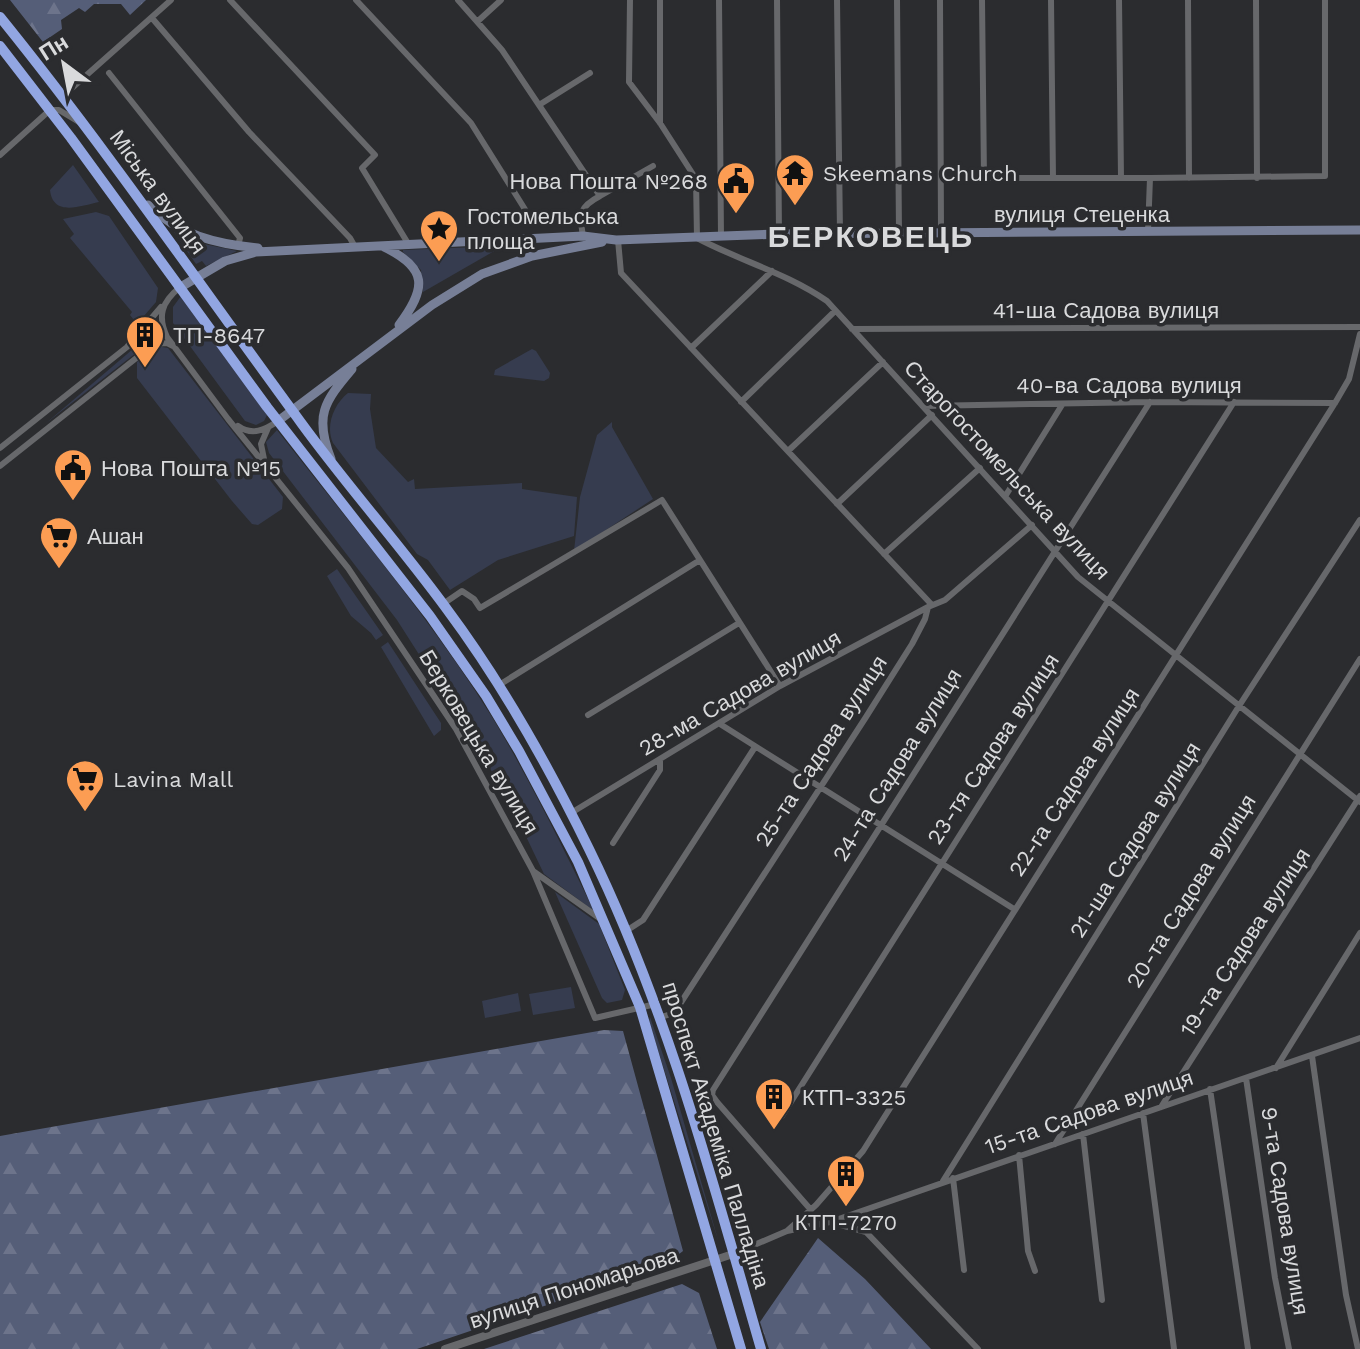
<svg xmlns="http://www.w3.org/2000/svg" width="1360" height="1349" font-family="'Work Sans',sans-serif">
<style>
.green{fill:#363c4f}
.forest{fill:url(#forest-firs)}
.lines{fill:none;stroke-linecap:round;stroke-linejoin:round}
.minor{stroke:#67686b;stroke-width:6}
.tertiary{stroke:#67686b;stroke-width:8}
.secondary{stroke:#777f97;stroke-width:9}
.trunk{stroke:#92a6e2;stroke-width:10}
.labels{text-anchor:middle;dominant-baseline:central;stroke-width:7;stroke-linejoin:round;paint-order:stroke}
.poi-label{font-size:22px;fill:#d9dadc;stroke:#2b2c2f;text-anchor:start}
.street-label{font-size:22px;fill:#d9dadc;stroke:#2b2c2f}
.district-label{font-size:30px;font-weight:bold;letter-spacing:2px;fill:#d9dadc;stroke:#2b2c2f}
</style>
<defs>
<pattern id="forest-firs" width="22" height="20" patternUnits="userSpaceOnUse" patternTransform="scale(2)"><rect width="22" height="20" fill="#555e78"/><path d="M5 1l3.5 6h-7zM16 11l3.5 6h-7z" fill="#6d748b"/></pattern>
</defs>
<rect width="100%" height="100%" fill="#2b2c2f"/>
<path class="green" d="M73,165L99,202C80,206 53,217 50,190Z
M96,212L109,216L158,288L156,302L137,324L130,315L132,312L70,238L74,234L63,219Z
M174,232L204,244L237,251L206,266L202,261L196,264Z
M503,246L423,292L421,270L403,252V250Z
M181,296L267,415L264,421L256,425L245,421L173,323V307Z
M159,323L163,338L150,342L45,424L133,349Z
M156,346L168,348L283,497L282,509L258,525L252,524L232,501L137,378V362Z
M532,349L536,351L550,373L549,378L544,381L494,375L495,370Z
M348,393L371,394L370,409L376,448L408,482L414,479L415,489L522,483V489L577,497L574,536L498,560L450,590L428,560L417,554L333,443C325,426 334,404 348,393Z
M612,422V427L653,499L574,551L580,497L597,435Z
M277,430C350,524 429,616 492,717C530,780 562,846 594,911L544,874L510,803L473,739L397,620L269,453L266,442Z
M337,569L383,635L376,640L371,633L351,616L327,576Z
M388,642L441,723V730L434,736L381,647Z
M555,892L599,924L625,990L622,1000L607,1003L602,998Z
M571,987L575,1008L533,1015L529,994Z
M518,993L521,1011L485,1018L482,1001Z
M650,1017L671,1078L719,1243L649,1022Z"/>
<path class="forest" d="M10,0H146L130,15L121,4H94L85,12L79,8L61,20L62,29L43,42Z
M604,1030L623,1031L683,1251L665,1265L417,1349H0V1136Z
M818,1238L865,1279L931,1349H769L760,1322Z
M682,1284L699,1293L717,1349H484Z"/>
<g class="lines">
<path class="minor" d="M230,0L375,155L362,168L409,245
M356,0L471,123L531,219
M458,0L502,50L600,196C579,207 579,214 583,236
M630,0L629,82L660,123L696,179L697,238C740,261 787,273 827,301L1078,577L1360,802
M660,0V123
M719,0L721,237
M777,0L779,234
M837,0L840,233
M897,0L899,233
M940,0L941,233
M982,0L984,178H1150
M1051,0L1053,178
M1119,0L1121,178
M1188,0L1189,178
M1256,0L1257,178
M152,18L249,132L350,238L355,247
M478,21L501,0
M109,73L240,238L238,246
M63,96L171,0
M539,105L590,73
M0,155L50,110H59L79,122
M600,196L653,166
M1148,231L1150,178L1325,176V0
M618,240L621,273L932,605
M179,288C162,302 157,316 167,337L228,419L348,568L456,729L533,871L595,1018L656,1004
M852,329L1360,327
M691,348L772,271
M741,402L835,311
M924,406L1150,402L1335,403
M238,426C252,436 265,430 278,421
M0,448L127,347L161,307
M788,451L883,362
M264,459L261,444L268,428
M0,466L154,344L167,343L173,346
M1006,495L1062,405
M837,504L932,415
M884,554L980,468
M443,604L462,591L474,599L480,608L662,500L780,686
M499,685L700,560
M588,715L739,623
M720,724L1014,909
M571,813L780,686L928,607
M613,843L660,770V760
M533,871L602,920
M626,931L643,920L755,747
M661,1017L671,1014L678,1007L866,717L912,644L925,619L928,607L945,600L1032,525
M1312,1056L1346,1295L1358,1349
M1276,1068L1360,933
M1246,1078L1275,1278L1289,1349
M1210,1089L1248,1349
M1161,1107L1360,796
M1143,1113L1174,1349
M782,1116L1234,402
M1083,1134L1102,1300
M1055,1144L1360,659
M1019,1155L1028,1251L1035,1271
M953,1178L964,1270
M943,1181L1239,706L1360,520
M811,1210L717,1102L712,1095L713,1090L1150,402
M830,1222L1360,1038
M787,1231L816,1205L863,1151L1335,403L1349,379L1360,334
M733,1254L787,1231L830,1222L866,1232L978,1349"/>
<path class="tertiary" d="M445,1349L733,1254"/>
<path class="secondary" d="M148,205C179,235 216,244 258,248
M384,247C428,268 427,288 399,325
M179,288L225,261L256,252L583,236L616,240L779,234L1360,230
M278,421L432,305L482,274L532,256L602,242
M331,459C314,416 324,402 352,369"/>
<path class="trunk" d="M0,17C106,148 202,288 302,424C348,487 400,545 446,608C502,683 548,765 589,849C667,1008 712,1179 761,1349
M0,46L71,138L267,407L430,616L486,696L519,751L578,862L640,1007L741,1349"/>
</g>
<defs>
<symbol id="temple-pin" viewBox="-11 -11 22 30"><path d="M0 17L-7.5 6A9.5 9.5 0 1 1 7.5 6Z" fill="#fc9d53" stroke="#2b2c2f"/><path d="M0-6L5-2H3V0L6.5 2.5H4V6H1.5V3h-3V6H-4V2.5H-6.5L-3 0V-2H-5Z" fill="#111"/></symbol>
<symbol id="civic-pin" viewBox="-11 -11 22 30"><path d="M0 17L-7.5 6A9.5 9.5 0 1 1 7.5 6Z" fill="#fc9d53" stroke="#2b2c2f"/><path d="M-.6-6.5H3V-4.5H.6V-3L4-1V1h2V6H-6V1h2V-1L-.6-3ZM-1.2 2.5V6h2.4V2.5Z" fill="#111"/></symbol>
<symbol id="sight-pin" viewBox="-11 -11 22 30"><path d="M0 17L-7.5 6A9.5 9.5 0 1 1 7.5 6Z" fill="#fc9d53" stroke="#2b2c2f"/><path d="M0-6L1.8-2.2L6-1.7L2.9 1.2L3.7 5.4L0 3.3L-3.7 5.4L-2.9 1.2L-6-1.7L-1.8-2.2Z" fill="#111"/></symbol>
<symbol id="building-pin" viewBox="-11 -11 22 30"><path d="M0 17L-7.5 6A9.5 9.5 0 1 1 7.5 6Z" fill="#fc9d53" stroke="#2b2c2f"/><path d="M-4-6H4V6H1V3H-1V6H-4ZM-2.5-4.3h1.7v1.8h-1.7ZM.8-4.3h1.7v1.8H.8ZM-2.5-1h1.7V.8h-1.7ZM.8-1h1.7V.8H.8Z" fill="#111"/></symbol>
<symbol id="supermarket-pin" viewBox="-11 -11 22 30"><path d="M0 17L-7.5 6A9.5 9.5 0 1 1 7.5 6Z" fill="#fc9d53" stroke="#2b2c2f"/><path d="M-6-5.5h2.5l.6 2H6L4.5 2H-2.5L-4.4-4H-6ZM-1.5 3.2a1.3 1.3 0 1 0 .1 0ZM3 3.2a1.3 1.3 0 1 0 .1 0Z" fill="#111"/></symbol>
</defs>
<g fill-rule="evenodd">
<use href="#temple-pin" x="773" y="151" width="44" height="60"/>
<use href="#civic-pin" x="714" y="159" width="44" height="60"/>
<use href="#sight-pin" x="417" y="207" width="44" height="60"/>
<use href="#building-pin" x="123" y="313" width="44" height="60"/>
<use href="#civic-pin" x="51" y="446" width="44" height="60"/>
<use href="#supermarket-pin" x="37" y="514" width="44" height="60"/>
<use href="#supermarket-pin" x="63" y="757" width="44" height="60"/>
<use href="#building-pin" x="752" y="1075" width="44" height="60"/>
<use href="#building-pin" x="824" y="1152" width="44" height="60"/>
</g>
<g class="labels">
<g class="poi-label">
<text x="823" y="173">Skeemans Church</text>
<text x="708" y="181" text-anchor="end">Нова Пошта №268</text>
<text x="467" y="216">Гостомельська<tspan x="467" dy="25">площа</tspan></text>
<text x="173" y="335">ТП-8647</text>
<text x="101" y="468">Нова Пошта №15</text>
<text x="87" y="536">Ашан</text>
<text x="113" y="779">Lavina Mall</text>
<text x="802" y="1097">КТП-3325</text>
<text x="846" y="1222" text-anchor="middle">КТП-7270</text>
</g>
<g class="street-label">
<text transform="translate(158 192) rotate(54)">Міська вулиця</text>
<text x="1082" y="214">вулиця Стеценка</text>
<text x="1106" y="310">41-ша Садова вулиця</text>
<text x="1129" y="385">40-ва Садова вулиця</text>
<text transform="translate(1007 470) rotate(47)">Старогостомельська вулиця</text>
<text transform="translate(740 693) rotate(-30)">28-ма Садова вулиця</text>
<text transform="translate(479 742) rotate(59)">Берковецька вулиця</text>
<text transform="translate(993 749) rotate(-57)">23-тя Садова вулиця</text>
<text transform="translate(821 751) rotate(-57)">25-та Садова вулиця</text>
<text transform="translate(897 765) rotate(-58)">24-та Садова вулиця</text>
<text transform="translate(1074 782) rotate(-57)">22-га Садова вулиця</text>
<text transform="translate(1135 840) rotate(-58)">21-ша Садова вулиця</text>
<text transform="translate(1191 891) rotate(-58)">20-та Садова вулиця</text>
<text transform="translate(1245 942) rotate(-57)">19-та Садова вулиця</text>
<text transform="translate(1089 1112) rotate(-19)">15-та Садова вулиця</text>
<text transform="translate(716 1135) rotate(73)">проспект Академіка Палладіна</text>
<text transform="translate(1285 1211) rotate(81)">9-та Садова вулиця</text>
<text transform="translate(574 1288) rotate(-18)">вулиця Пономарьова</text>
</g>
<g class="district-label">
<text x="871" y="236">БЕРКОВЕЦЬ</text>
</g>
</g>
<g transform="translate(64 64) rotate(328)" stroke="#2b2c2f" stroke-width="6" paint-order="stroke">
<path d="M0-6L14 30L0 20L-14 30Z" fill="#d9dadc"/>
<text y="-12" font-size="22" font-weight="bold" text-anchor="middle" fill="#d9dadc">Пн</text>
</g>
</svg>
